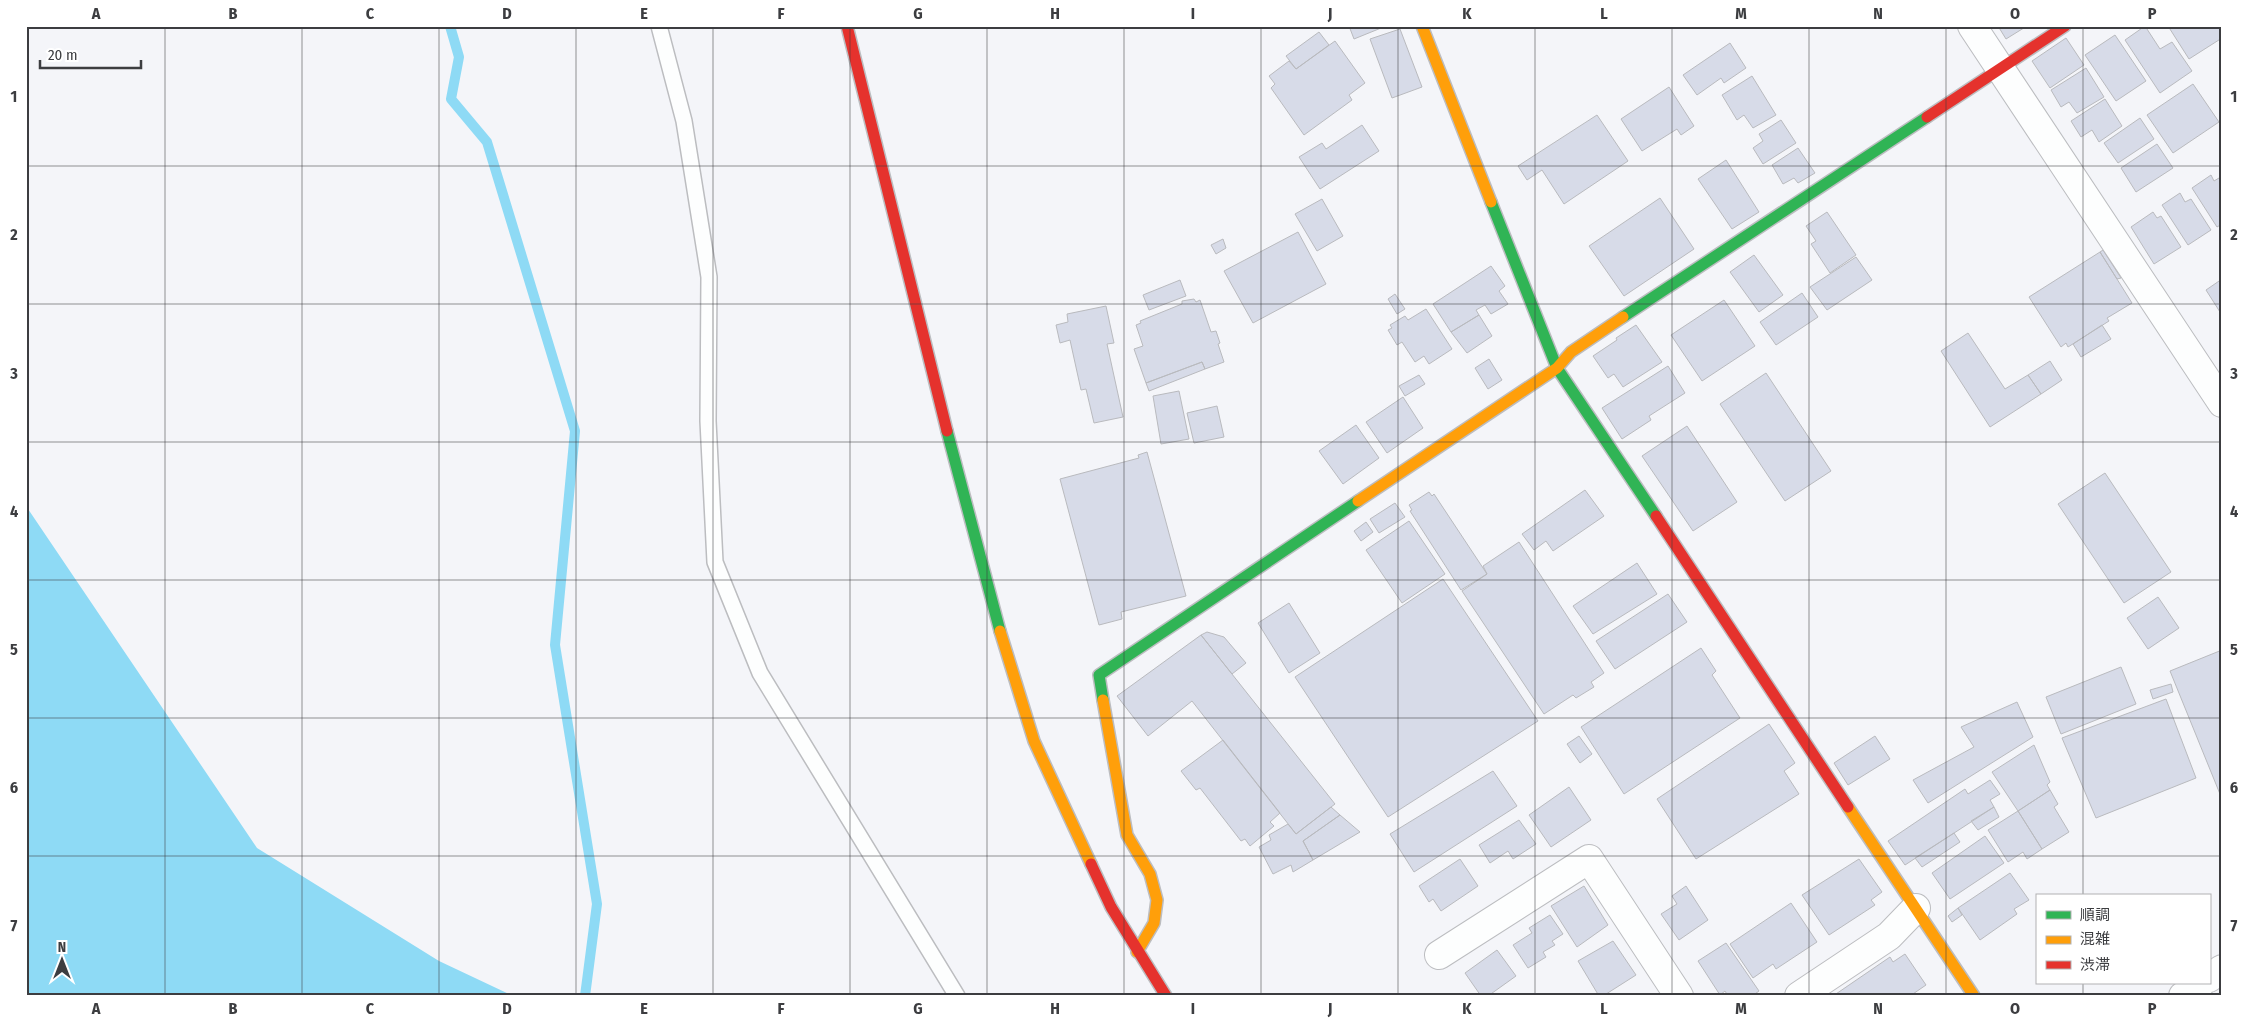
<svg xmlns="http://www.w3.org/2000/svg" width="2248" height="1022" font-family="'Fira Sans Condensed','Noto Sans JP',sans-serif">
<style>
.water{fill:#8edaf5}
.lines{fill:none;stroke-linecap:round;stroke-linejoin:round}
.stream{stroke:#8edaf5;stroke-width:10}
.building{fill:#d7dbe8;stroke:#b9babe}
.lane-casing{stroke:#bcbdc0;stroke-width:18}
.street-casing{stroke:#bcbdc0;stroke-width:30}
.fast-casing{stroke:#bcbdc0;stroke-width:14}
.slow-casing{stroke:#bcbdc0;stroke-width:14}
.jam-casing{stroke:#bcbdc0;stroke-width:14}
.lane{stroke:#fdfefe;stroke-width:15}
.street{stroke:#fdfefe;stroke-width:28}
.fast{stroke:#30b455;stroke-width:11}
.slow{stroke:#ff9f0a;stroke-width:11}
.jam{stroke:#e5322d;stroke-width:11}
.grid{fill:none;stroke:#3c3d40;stroke-width:1;stroke-opacity:0.55}
.neatline{fill:none;stroke:#3c3d40;stroke-width:2}
.grid-label{font-size:16px;text-anchor:middle;font-weight:bold;fill:#3c3d40}
</style>
<rect width="100%" height="100%" fill="#f4f5f9"/>
<path class="water" d="M26,506L257,848L439,961L513,996H26Z"/>
<g class="lines">
<path class="stream" d="M450,26L459,57L451,99L487,142L575,431L555,645L597,904L585,996"/>
</g>
<path class="building" d="M1349,26H1386L1354,39Z
M1998,26H2027L2006,39Z
M2145,26L2160,49L2172,42L2192,71L2160,93L2125,40Z
M2168,26H2220L2222,38L2189,59Z
M1400,29L1422,87L1392,98L1370,39Z
M1319,32L1329,45L1296,69L1286,56Z
M2115,35L2146,81L2116,101L2085,55Z
M2066,38L2084,65L2050,88L2032,61Z
M1335,41L1365,83L1349,95L1352,100L1304,135L1271,88L1275,84L1269,76L1289,61L1296,69Z
M1730,43L1746,68L1724,83L1721,78L1697,95L1683,75Z
M2086,68L2104,97L2077,113L2069,102L2061,107L2051,90Z
M1752,76L1776,115L1753,128L1744,115L1737,120L1722,95Z
M2193,84L2219,122L2173,153L2147,115Z
M1669,87L1694,126L1681,135L1677,129L1642,151L1621,119Z
M2105,99L2122,126L2099,142L2092,130L2081,137L2071,121Z
M1597,115L1628,161L1564,204L1542,170L1527,180L1518,166Z
M2140,118L2154,139L2118,163L2104,143Z
M1781,120L1796,143L1763,164L1753,148L1763,141L1759,134Z
M1362,125L1379,151L1320,189L1299,157L1322,143L1326,149Z
M2157,144L2173,168L2136,192L2121,168Z
M1798,148L1815,173L1798,183L1794,178L1783,184L1772,165Z
M1726,160L1759,212L1732,229L1698,179Z
M2211,175L2214,181L2219,178L2222,182V224L2217,227L2192,188Z
M2180,193L2185,202L2191,199L2211,230L2188,245L2162,205Z
M1660,198L1694,249L1624,296L1589,246Z
M1322,199L1343,236L1317,251L1295,214Z
M1827,212L1856,255L1830,273L1811,244L1816,241L1806,226Z
M2153,212L2157,218L2161,216L2181,247L2154,264L2131,227Z
M1298,232L1326,284L1253,323L1224,271Z
M1223,239L1226,248L1216,254L1211,245Z
M2103,250L2121,278L2117,279L2100,252Z
M2100,252L2132,303L2107,318L2109,321L2068,347L2066,343L2061,347L2029,297Z
M1754,255L1783,295L1759,312L1730,272Z
M1856,257L1872,280L1827,310L1810,287Z
M1491,266L1505,286L1499,291L1508,304L1491,314L1485,305L1476,310L1479,315L1451,332L1433,304Z
M2222,279V311L2220,312L2206,290Z
M1180,280L1186,296L1149,310L1143,295Z
M1802,293L1818,317L1776,345L1760,322Z
M1395,294L1405,309L1397,314L1388,299Z
M1194,299L1196,302L1200,300L1211,332L1216,331L1220,343L1218,344L1224,362L1205,369L1202,362L1146,383L1134,349L1143,346L1136,325L1141,323L1140,321L1182,304V301Z
M1724,300L1755,346L1702,381L1671,335Z
M1106,306L1114,343L1107,344L1123,417L1094,423L1086,389L1081,390L1070,340L1060,343L1056,325L1068,322L1067,314Z
M1426,309L1452,349L1429,364L1424,356L1415,362L1402,342L1397,345L1388,330L1392,328L1390,325L1405,316L1408,320Z
M1479,315L1492,336L1467,353L1451,332Z
M1636,325L1662,362L1623,387L1614,374L1608,378L1593,356L1617,340L1616,338Z
M2102,325L2111,339L2081,357L2073,344Z
M1968,333L2005,389L2028,375L2041,394L1990,427L1941,351Z
M1489,359L1502,380L1488,389L1475,368Z
M2050,361L2062,380L2041,394L2028,375Z
M1202,362L1205,369L1149,391L1146,383Z
M1668,366L1685,393L1649,416L1651,420L1622,439L1602,408Z
M1766,373L1831,471L1785,501L1720,404Z
M1419,375L1425,384L1405,396L1399,386Z
M1179,391L1189,439L1161,444L1153,396Z
M1403,397L1423,428L1387,453L1366,422Z
M1217,406L1224,437L1194,443L1187,413Z
M1356,425L1379,458L1343,484L1319,451Z
M1687,426L1737,502L1693,531L1642,456Z
M1147,452L1186,596L1121,612L1122,619L1099,625L1060,479L1139,458L1138,455Z
M2105,473L2171,572L2124,603L2058,504Z
M1585,490L1604,516L1553,551L1546,541L1534,550L1522,534Z
M1429,492L1432,496L1434,494L1487,574L1461,590L1410,511L1412,510L1409,505Z
M1395,503L1405,517L1379,533L1370,519Z
M1409,521L1445,574L1402,603L1366,550Z
M1366,522L1373,532L1361,541L1354,531Z
M1519,542L1604,673L1591,682L1594,687L1576,698L1573,695L1544,714L1462,591L1487,574L1483,566Z
M1637,563L1657,594L1593,634L1573,606Z
M1443,579L1538,721L1388,817L1295,677Z
M1668,594L1687,622L1615,669L1596,641Z
M2158,597L2179,628L2148,649L2127,618Z
M1289,603L1320,653L1289,673L1258,623Z
M1207,632L1224,637L1246,663L1232,674L1201,635Z
M1201,635L1335,804L1296,834L1192,701L1148,736L1117,696Z
M1701,648L1716,671L1712,675L1740,718L1624,794L1581,727Z
M2222,650V799L2170,671Z
M2121,667L2136,704L2061,734L2046,697Z
M2171,684L2173,692L2153,699L2150,690Z
M2166,699L2196,778L2096,818L2062,738Z
M2017,702L2033,737L1928,803L1913,780L1974,747L1961,727Z
M1769,724L1795,763L1784,771L1799,794L1696,859L1657,799Z
M1579,736L1592,754L1580,763L1567,744Z
M1875,736L1890,759L1848,785L1834,763Z
M1223,740L1280,813L1270,822L1274,826L1250,846L1245,839L1241,841L1200,788L1196,790L1181,771Z
M2034,745L2050,782L2047,785L2050,790L2018,811L1992,772Z
M1493,771L1517,806L1414,872L1390,834Z
M1990,780L2000,794L1990,800L1994,807L1905,865L1888,841L1965,789L1968,794Z
M1569,787L1591,820L1551,847L1529,815Z
M2050,790L2058,804L2054,807L2069,832L2042,849L2018,811Z
M1331,807L1340,815L1303,841L1313,860L1293,872L1291,865L1273,874L1259,847L1271,840L1269,835L1288,824L1296,834Z
M1994,807L1999,817L1978,830L1971,821Z
M2018,811L2042,849L2027,859L2023,852L2008,862L1988,830Z
M1340,815L1360,832L1313,860L1303,841Z
M1519,820L1536,844L1513,859L1508,851L1490,863L1479,845Z
M1954,833L1960,842L1922,867L1915,858Z
M1985,836L2004,863L1950,899L1932,873Z
M1460,859L1478,886L1441,911L1433,899L1429,902L1419,886Z
M1859,859L1882,892L1871,900L1875,905L1829,935L1802,895Z
M2010,873L2029,900L2014,909L2017,914L1980,940L1958,908Z
M1584,886L1608,925L1577,947L1551,906Z
M1686,886L1708,920L1679,940L1661,914L1677,904L1672,896Z
M1791,903L1817,942L1776,969L1773,964L1753,978L1730,944Z
M1958,908L1962,915L1952,922L1948,916Z
M1550,915L1563,934L1552,941L1555,945L1543,952L1546,957L1528,968L1513,945L1532,933L1529,928Z
M1613,941L1636,975L1603,996H1599L1578,961Z
M1726,943L1759,991L1752,996H1728L1725,991L1720,995L1698,961Z
M1497,950L1516,976L1488,996H1481L1465,973Z
M1905,954L1926,985L1910,996H1833L1890,957L1893,962Z"/>
<g class="lines">
<defs>
<path id="lane" d="M659,26L684,121L709,277L708,421L715,562L760,673L957,996"/>
<path id="street" d="M1972,26L2222,403
M1439,955L1589,859L1679,996
M2209,978L2222,969
M1799,996L1889,936L1916,908
M2183,996L2201,983"/>
<path id="fast" d="M1491,202L1557,368L1656,516
M1623,317L1927,117
M947,431L1000,631
M1103,700L1099,675L1358,501"/>
<path id="slow" d="M1422,26L1491,202
M1358,501L1557,368L1571,352L1623,317
M1000,631L1034,741L1091,864
M1103,700L1127,835L1150,874L1157,900L1154,923L1137,952
M1848,807L1974,996"/>
<path id="jam" d="M847,26L947,431
M1927,117L2065,26
M1656,516L1848,807
M1091,864L1111,907L1166,996"/>
</defs>
<use href="#lane" class="lane-casing"/>
<use href="#street" class="street-casing"/>
<use href="#fast" class="fast-casing"/>
<use href="#slow" class="slow-casing"/>
<use href="#jam" class="jam-casing"/>
<use href="#lane" class="lane"/>
<use href="#street" class="street"/>
<use href="#fast" class="fast"/>
<use href="#slow" class="slow"/>
<use href="#jam" class="jam"/>
</g>
<path class="grid" d="M165,26V996M302,26V996M439,26V996M576,26V996M713,26V996M850,26V996M987,26V996M1124,26V996M1261,26V996M1398,26V996M1535,26V996M1672,26V996M1809,26V996M1946,26V996M2083,26V896M26,166H2222M26,304H2222M26,442H2222M26,580H2222M26,718H2222M26,856H2222M2083,983V996"/>
<rect width="2248" height="1022" fill="none" stroke="#ffffff" stroke-width="55"/>
<rect x="2036" y="894" width="175" height="90" fill="#ffffff" stroke="#b1b1b3"/>
<rect x="2046" y="911" width="25" height="8" fill="#30b455" stroke="#b1b1b3"/>
<text x="2080" y="920" font-size="15" fill="#3c3d40">順調</text>
<rect x="2046" y="936" width="25" height="8" fill="#ff9f0a" stroke="#b1b1b3"/>
<text x="2080" y="944" font-size="15" fill="#3c3d40">混雑</text>
<rect x="2046" y="961" width="25" height="8" fill="#e5322d" stroke="#b1b1b3"/>
<text x="2080" y="970" font-size="15" fill="#3c3d40">渋滞</text>
<g transform="translate(62 960)" stroke="#ffffff" stroke-width="4" paint-order="stroke">
<path d="M0-4L9 19L0 12L-9 19Z" fill="#3c3d40"/>
<text y="-8" font-size="14" font-weight="bold" text-anchor="middle" fill="#3c3d40">N</text>
</g>
<path d="M40 60v8h101v-8" fill="none" stroke="#3c3d40" stroke-width="2.5"/>
<text x="48" y="60" font-size="15" fill="#3c3d40" stroke="#ffffff" stroke-width="4" paint-order="stroke">20 m</text>
<rect x="28" y="28" width="2192" height="966" class="neatline"/>
<g class="grid-label">
<text x="96" y="19">A</text>
<text x="233" y="19">B</text>
<text x="370" y="19">C</text>
<text x="507" y="19">D</text>
<text x="644" y="19">E</text>
<text x="781" y="19">F</text>
<text x="918" y="19">G</text>
<text x="1055" y="19">H</text>
<text x="1193" y="19">I</text>
<text x="1330" y="19">J</text>
<text x="1467" y="19">K</text>
<text x="1604" y="19">L</text>
<text x="1741" y="19">M</text>
<text x="1878" y="19">N</text>
<text x="2015" y="19">O</text>
<text x="2152" y="19">P</text>
<text x="14" y="102">1</text>
<text x="2234" y="102">1</text>
<text x="14" y="240">2</text>
<text x="2234" y="240">2</text>
<text x="14" y="379">3</text>
<text x="2234" y="379">3</text>
<text x="14" y="517">4</text>
<text x="2234" y="517">4</text>
<text x="14" y="655">5</text>
<text x="2234" y="655">5</text>
<text x="14" y="793">6</text>
<text x="2234" y="793">6</text>
<text x="14" y="931">7</text>
<text x="2234" y="931">7</text>
<text x="96" y="1014">A</text>
<text x="233" y="1014">B</text>
<text x="370" y="1014">C</text>
<text x="507" y="1014">D</text>
<text x="644" y="1014">E</text>
<text x="781" y="1014">F</text>
<text x="918" y="1014">G</text>
<text x="1055" y="1014">H</text>
<text x="1193" y="1014">I</text>
<text x="1330" y="1014">J</text>
<text x="1467" y="1014">K</text>
<text x="1604" y="1014">L</text>
<text x="1741" y="1014">M</text>
<text x="1878" y="1014">N</text>
<text x="2015" y="1014">O</text>
<text x="2152" y="1014">P</text>
</g>
</svg>
